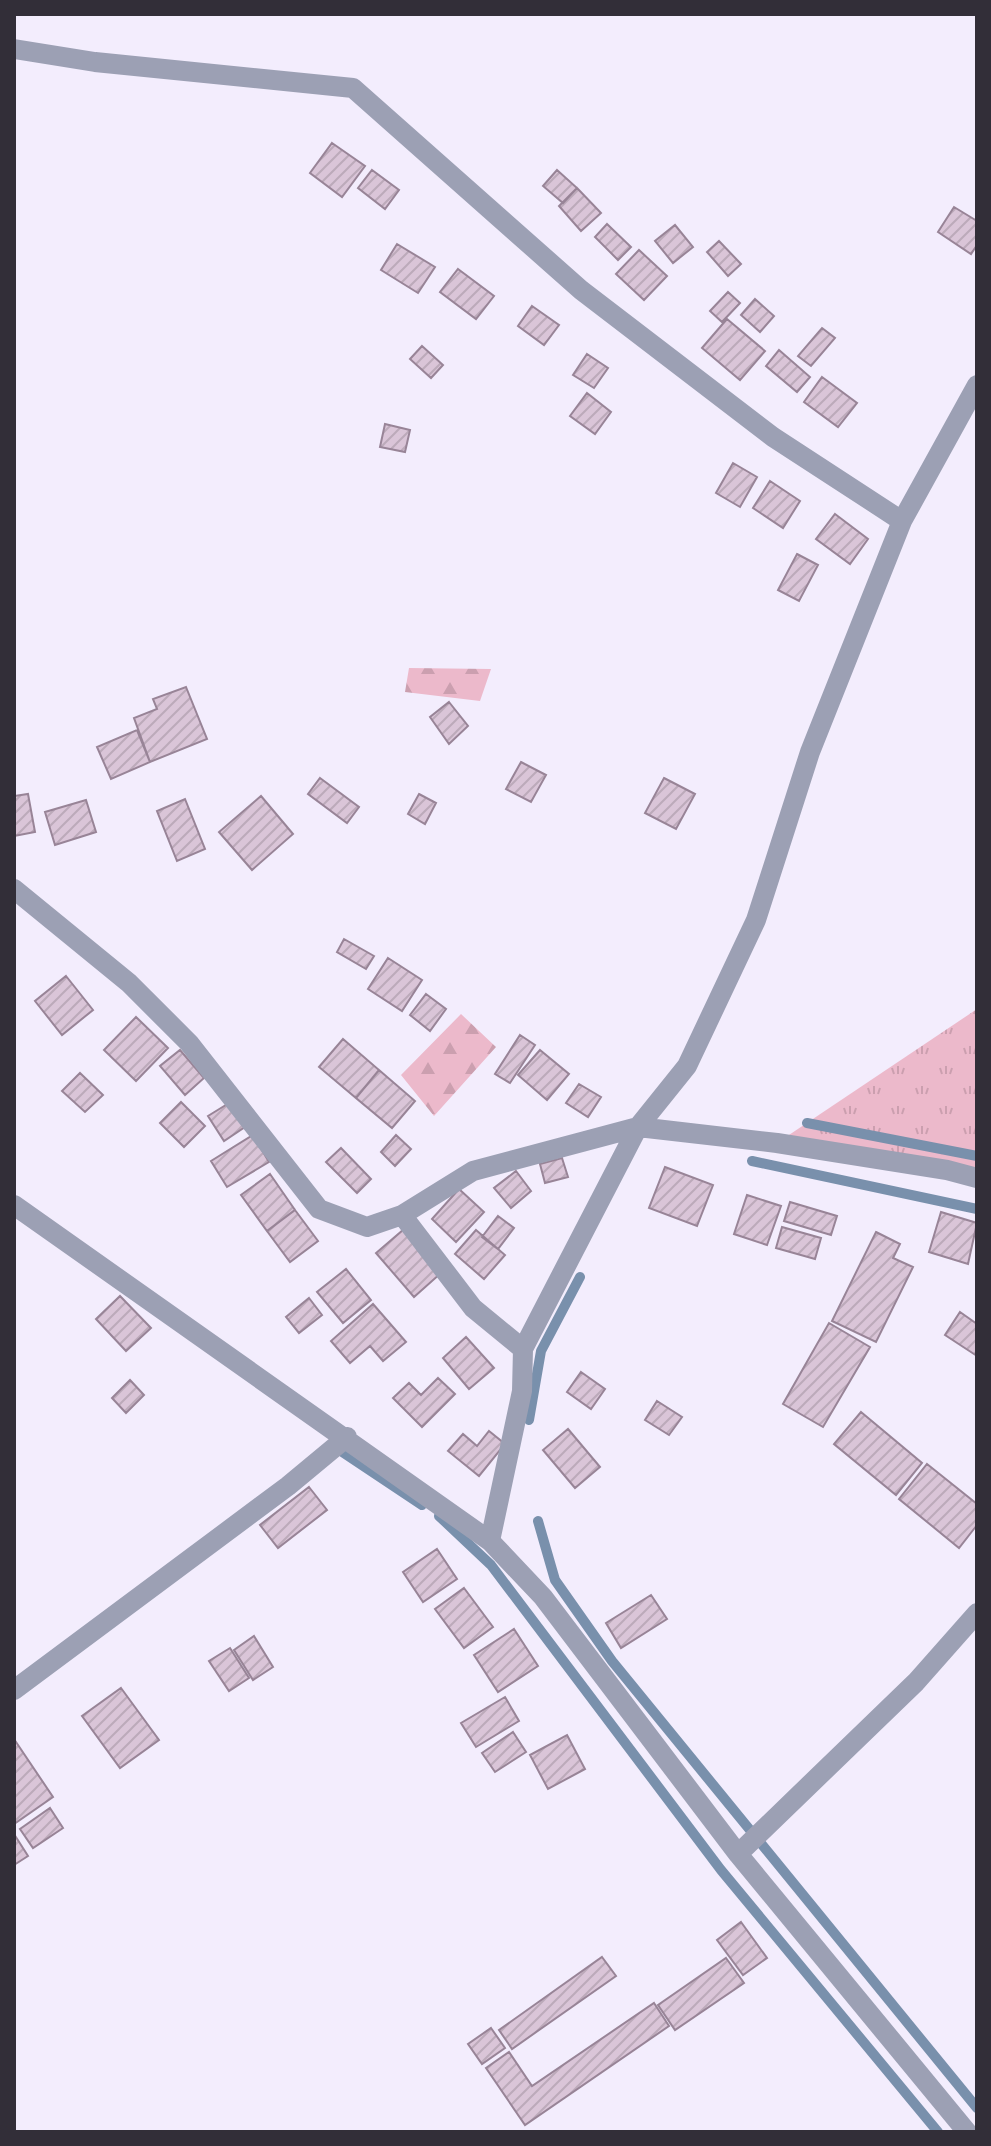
<svg xmlns="http://www.w3.org/2000/svg" width="991" height="2146" font-family="Figtree,sans-serif">
<style>
.grass{fill:url(#grass-tufts)}
.forest{fill:url(#forest-firs)}
.lines{fill:none;stroke-linecap:round;stroke-linejoin:round}
.stream{stroke:#7990ac;stroke-width:10}
.building{fill:url(#building-hatch);stroke:#988497;stroke-width:2}
.street{stroke:#9ca0b4;stroke-width:20}
</style>
<defs>
<pattern id="grass-tufts" width="24" height="20" patternUnits="userSpaceOnUse" patternTransform="scale(2)"><rect width="24" height="20" fill="#ecb9cb"/><path d="M3 7l-1-3M5 7V3M7 7l1-3M15 17l-1-3M17 17v-4M19 17l1-3" fill="none" stroke="#cb9faf"/></pattern>
<pattern id="forest-firs" width="22" height="20" patternUnits="userSpaceOnUse" patternTransform="scale(2)"><rect width="22" height="20" fill="#ecb9cb"/><path d="M5 1l3.5 6h-7zM16 11l3.5 6h-7z" fill="#cb9faf"/></pattern>
<pattern id="building-hatch" width="6" height="6" patternUnits="userSpaceOnUse" patternTransform="scale(2)"><rect width="6" height="6" fill="#dac5d8"/><path d="M-1 1l2-2M0 6l6-6M5 7l2-2" fill="none" stroke="#bcaaba"/></pattern>
</defs>
<rect width="100%" height="100%" fill="#f3edfd"/>
<path class="grass" d="M977,1009V1178L777,1143Z"/>
<path class="forest" d="M409,668L491,669L480,701L405,692Z
M461,1014L496,1047L434,1116L401,1075Z"/>
<g class="lines">
<path class="stream" d="M807,1123L977,1156
M752,1161L977,1209
M529,1420L541,1351L580,1277
M341,1451L422,1505
M439,1516L491,1565L721,1870L938,2132
M538,1521L555,1580L612,1661L977,2108"/>
</g>
<path class="building" d="M332,143L365,166L342,197L310,173Z
M372,170L399,190L385,209L358,188Z
M557,170L577,188L563,203L543,186Z
M577,188L601,213L581,231L559,206Z
M954,207L977,221V245L971,254L938,232Z
M607,224L631,247L618,260L595,237Z
M675,225L693,247L673,263L655,241Z
M719,241L741,264L728,276L707,252Z
M397,244L435,267L418,293L381,270Z
M639,250L667,276L644,300L616,274Z
M458,269L494,296L476,319L440,292Z
M728,292L740,303L722,322L710,311Z
M755,299L774,316L760,332L741,315Z
M532,306L559,325L544,345L518,326Z
M727,319L765,351L740,380L702,348Z
M822,328L835,338L811,366L798,356Z
M422,346L443,365L431,378L410,359Z
M779,350L810,377L797,392L766,366Z
M587,354L608,368L594,388L573,375Z
M822,377L857,403L838,427L804,402Z
M587,393L611,412L595,434L570,416Z
M385,424L410,430L405,452L380,447Z
M733,463L757,477L740,507L716,493Z
M770,481L800,501L783,528L753,508Z
M835,514L868,539L850,564L816,539Z
M797,554L818,565L799,601L778,590Z
M186,687L207,739L150,762L134,718L157,709L153,699Z
M449,702L468,726L449,744L430,717Z
M137,730L150,762L111,779L97,747Z
M521,762L546,775L531,802L506,789Z
M320,778L359,807L347,823L308,794Z
M664,778L695,794L676,829L645,813Z
M28,794L35,832L14,836V796Z
M419,794L436,803L425,824L408,814Z
M261,796L293,834L252,870L219,832Z
M185,799L205,849L177,861L157,811Z
M86,800L96,832L55,845L45,812Z
M344,939L374,956L366,969L337,952Z
M388,958L422,980L402,1011L368,989Z
M66,976L93,1010L62,1035L35,1001Z
M426,994L446,1009L430,1031L410,1015Z
M136,1017L168,1048L136,1081L104,1050Z
M520,1035L535,1045L510,1083L495,1074Z
M343,1039L379,1070L356,1098L319,1067Z
M180,1050L204,1078L185,1095L160,1066Z
M540,1050L569,1074L547,1100L518,1075Z
M379,1070L415,1101L392,1128L356,1098Z
M80,1073L103,1095L85,1112L62,1091Z
M579,1084L601,1097L588,1117L566,1103Z
M181,1102L205,1126L184,1147L160,1123Z
M229,1103L245,1127L224,1141L208,1116Z
M253,1135L269,1162L227,1187L211,1161Z
M396,1135L411,1149L395,1166L381,1152Z
M341,1148L371,1179L357,1193L326,1162Z
M562,1158L568,1177L545,1183L540,1164Z
M665,1167L713,1185L697,1226L649,1208Z
M516,1171L531,1191L511,1208L494,1188Z
M270,1174L295,1210L267,1231L241,1195Z
M459,1189L484,1212L456,1242L432,1219Z
M747,1195L781,1206L767,1245L734,1234Z
M790,1202L837,1216L831,1235L784,1221Z
M295,1210L318,1241L290,1262L267,1231Z
M941,1212L977,1223L968,1264L929,1252Z
M498,1216L514,1228L498,1249L482,1237Z
M782,1227L821,1238L815,1259L776,1248Z
M403,1230L441,1273L414,1297L376,1253Z
M476,1230L505,1255L484,1279L455,1254Z
M876,1232L900,1244L893,1258L913,1267L876,1342L832,1321Z
M346,1269L371,1300L343,1323L317,1292Z
M120,1296L151,1328L126,1351L96,1319Z
M309,1298L322,1315L299,1333L286,1317Z
M373,1304L406,1342L383,1361L370,1346L350,1363L331,1341Z
M960,1312L977,1324V1356L945,1335Z
M829,1323L870,1347L823,1427L783,1404Z
M466,1337L494,1368L469,1389L443,1358Z
M581,1372L605,1389L591,1409L567,1392Z
M438,1378L455,1394L422,1427L393,1398L409,1383L421,1395Z
M130,1380L144,1395L126,1413L112,1398Z
M657,1401L682,1417L669,1435L645,1420Z
M861,1412L922,1463L896,1495L834,1444Z
M568,1429L600,1467L575,1488L543,1450Z
M489,1431L505,1444L479,1476L448,1451L463,1434L477,1446Z
M927,1464L977,1504V1525L959,1548L899,1499Z
M309,1487L327,1510L278,1548L260,1525Z
M437,1549L457,1579L423,1602L403,1572Z
M464,1588L493,1627L464,1648L435,1609Z
M651,1595L667,1619L621,1648L606,1623Z
M514,1629L538,1666L498,1692L474,1655Z
M254,1636L273,1667L253,1680L234,1650Z
M230,1648L249,1678L229,1691L209,1661Z
M121,1688L159,1740L120,1768L82,1716Z
M505,1697L519,1721L476,1747L461,1723Z
M513,1732L526,1752L495,1772L482,1753Z
M567,1735L585,1769L548,1789L530,1755Z
M14,1739L53,1797L14,1824Z
M50,1808L63,1828L33,1848L20,1829Z
M14,1834L28,1856L14,1865Z
M741,1922L767,1958L743,1975L717,1940Z
M602,1957L616,1976L512,2049L499,2030Z
M726,1958L744,1983L675,2030L658,2005Z
M654,2003L669,2026L525,2125L486,2068L509,2052L532,2086Z
M491,2028L505,2048L482,2064L468,2044Z"/>
<g class="lines">
<path class="street" d="M14,49L95,62L353,88L581,290L773,437L902,521
M14,889L129,983L189,1043L319,1209L367,1227L402,1215
M14,1205L490,1541L543,1597L738,1854L967,2132
M523,1349L473,1308L402,1215L473,1171L638,1127L777,1143L947,1170L977,1178
M490,1541L522,1391L523,1349L638,1127L687,1066L756,920L810,752L902,521L977,385
M14,1690L288,1486L347,1437
M738,1854L916,1682L977,1613"/>
</g>
<rect width="991" height="2146" fill="none" stroke="#322e38" stroke-width="32"/>
</svg>
